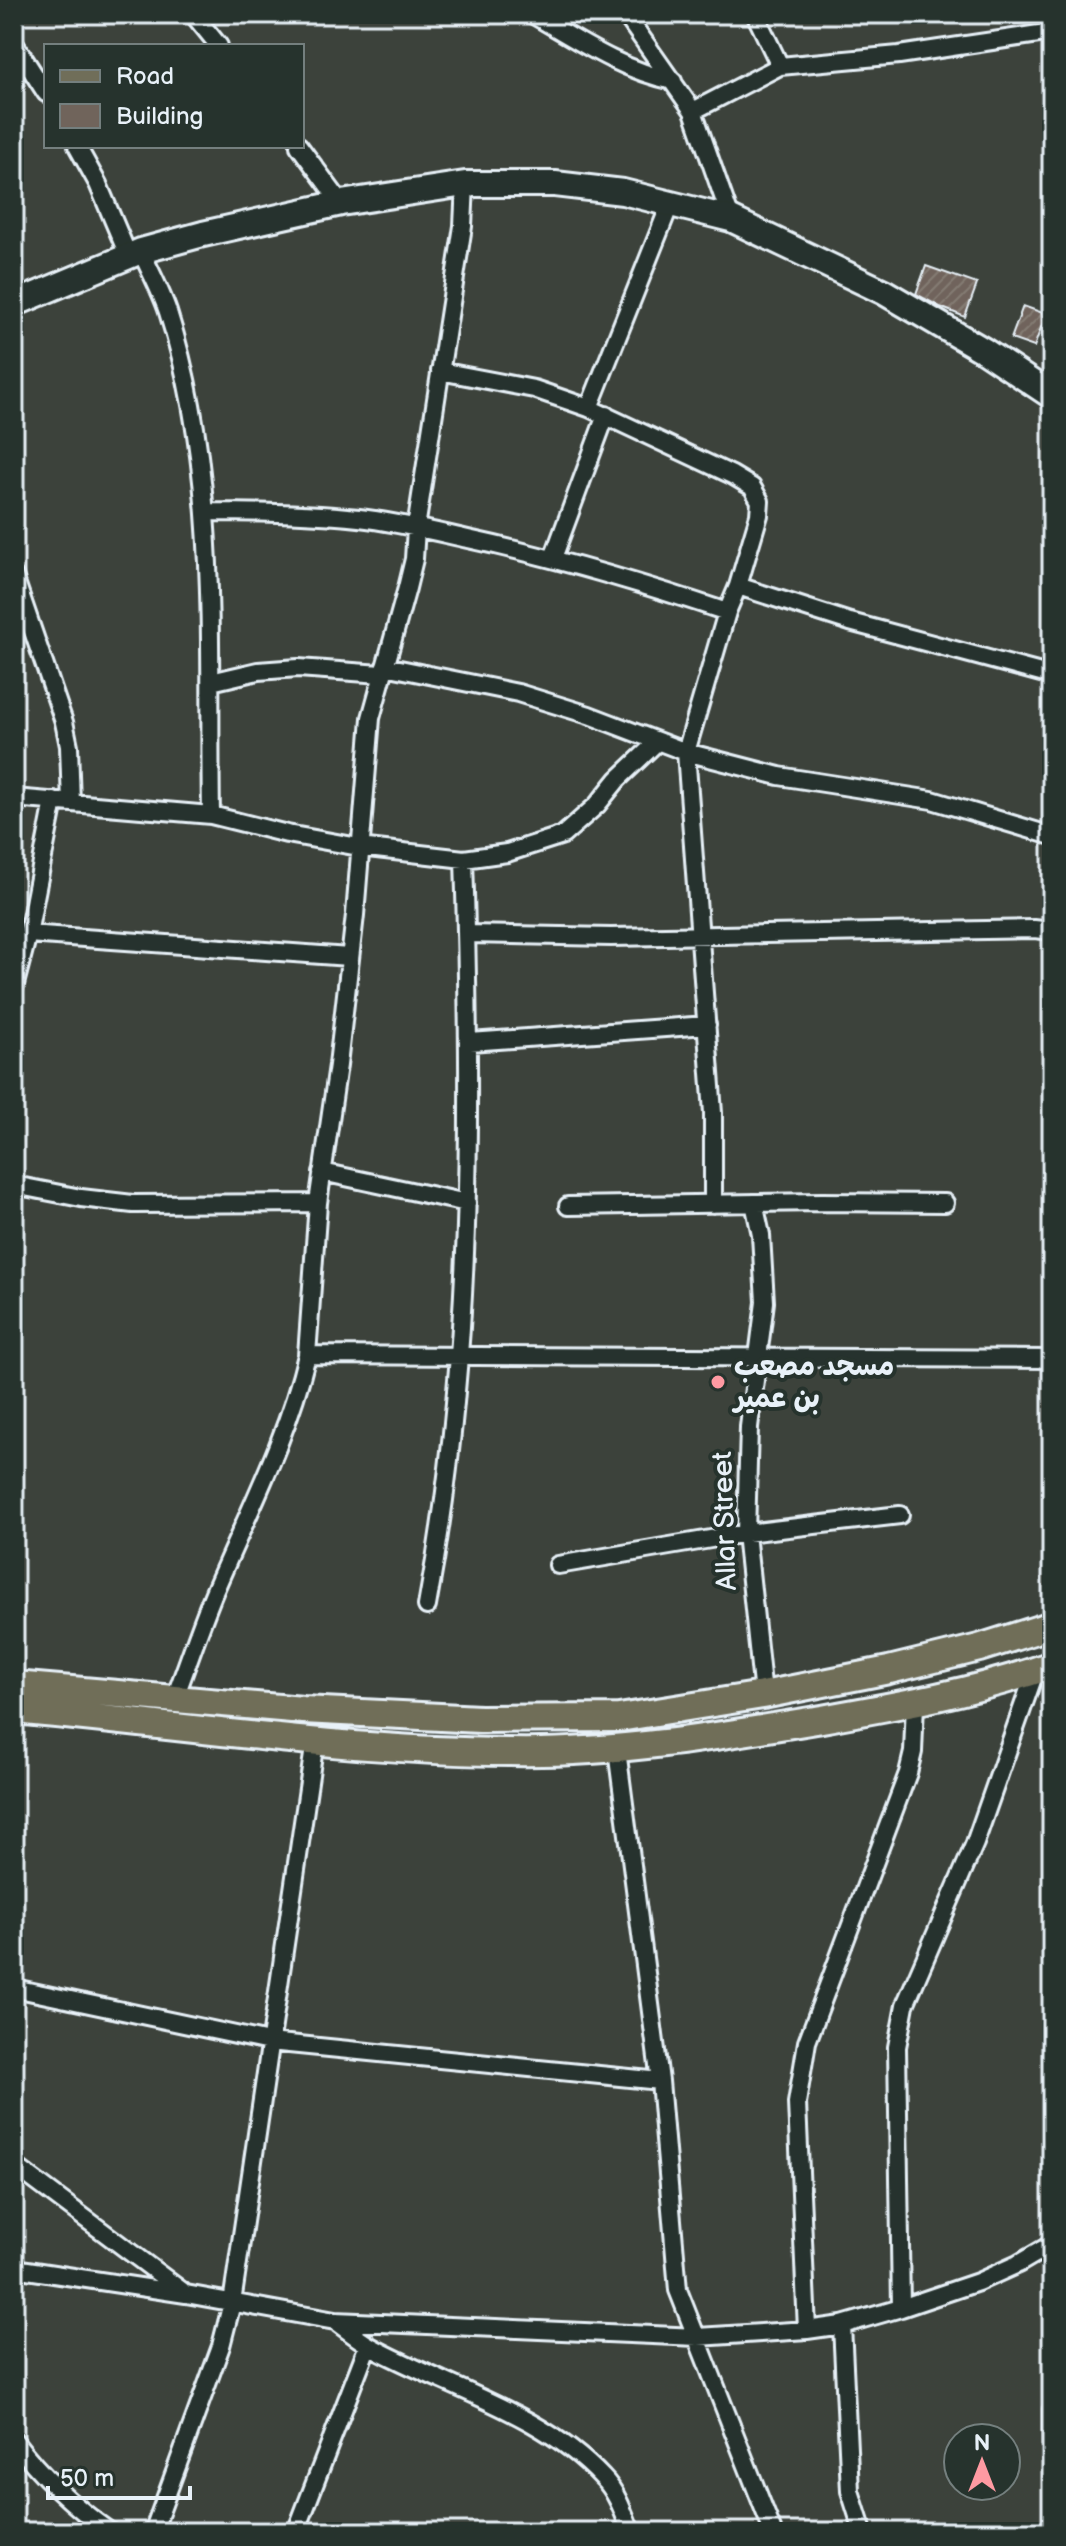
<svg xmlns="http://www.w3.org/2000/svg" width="1066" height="2546" font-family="'Balsamiq Sans','Playpen Sans Arabic',sans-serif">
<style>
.building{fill:url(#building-hatch);stroke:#e8f1f8;stroke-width:2}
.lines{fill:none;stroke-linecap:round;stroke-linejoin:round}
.street-casing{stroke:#e8f1f8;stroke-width:22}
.secondary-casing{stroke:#e8f1f8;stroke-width:30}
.primary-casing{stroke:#e8f1f8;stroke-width:32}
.street{stroke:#26332d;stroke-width:16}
.secondary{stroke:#26332d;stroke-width:24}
.primary{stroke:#706e59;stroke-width:26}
.poi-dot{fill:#ff9aa2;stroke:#26332d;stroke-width:3}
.labels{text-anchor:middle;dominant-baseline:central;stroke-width:8;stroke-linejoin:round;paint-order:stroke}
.poi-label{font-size:28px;font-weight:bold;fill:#e8f1f8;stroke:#26332d;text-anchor:start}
.street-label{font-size:28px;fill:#e8f1f8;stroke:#26332d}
</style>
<defs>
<pattern id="building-hatch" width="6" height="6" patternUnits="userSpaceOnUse" patternTransform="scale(2)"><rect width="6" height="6" fill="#70645b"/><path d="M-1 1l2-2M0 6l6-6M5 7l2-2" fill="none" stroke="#847b73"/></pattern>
</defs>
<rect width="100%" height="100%" fill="#3c423b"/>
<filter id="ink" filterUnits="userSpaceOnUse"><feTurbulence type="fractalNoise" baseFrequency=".0125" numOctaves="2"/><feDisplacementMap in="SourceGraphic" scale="16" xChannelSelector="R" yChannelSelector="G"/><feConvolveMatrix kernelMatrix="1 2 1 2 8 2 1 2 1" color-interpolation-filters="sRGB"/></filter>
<g filter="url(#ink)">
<path class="building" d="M926,266L977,284L965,317L940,307L916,294Z
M1023,306L1046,314L1034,347L1011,339Z"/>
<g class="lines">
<defs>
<path id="street" d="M193,14L219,46
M532,14C577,40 621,70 673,81
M625,14L693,111L731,219
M755,14L780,66
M14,43L46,93
M693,111L780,66L899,55L1052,32
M77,146L98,184L128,255
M299,146L341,203
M141,251C150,271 161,291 168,312C220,474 208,647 211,815
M440,371L534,389L589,408L732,475L752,487L760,501L759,515L738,586L727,612L686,752L713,1113V1204
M589,408L671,202
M206,512C257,512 308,513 359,518C396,522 432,531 468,539C556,558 641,583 727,612
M553,558L606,415
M14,576L64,722L69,746L71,803
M738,586L850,622L1052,676
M385,666L518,693L589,715L686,752L779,776L932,800L1052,836
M211,682L258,671L298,668L381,674
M14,798L211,815L287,834L359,847L464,859L507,853L563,835L597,805L618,779L657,742
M28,934L349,957
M467,934L611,937L1034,929L1052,931
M14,988L28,934L54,801
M470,1042L707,1025
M322,1172L467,1203
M14,1185L81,1198L133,1204L318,1203
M754,1203L761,1235L765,1302L749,1427L746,1533L763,1695
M568,1206L822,1202L945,1203
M307,1355L1052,1359
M558,1565L746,1533L900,1515
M427,1606C473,1361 472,1108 464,859
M174,1700C188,1663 200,1626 215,1590C248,1513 288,1436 307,1355L318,1203L338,1065L355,915L371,718L407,588L414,559L416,528L463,226L465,184
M617,1750L660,2081L678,2290L773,2532
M14,1988L269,2042L660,2081
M14,2165L182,2291
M14,2268L186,2294L335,2321L698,2337L807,2330L842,2325L901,2308L978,2282L1018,2264L1052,2244
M901,2308L897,2047L905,2005L975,1843L1035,1672
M335,2321C347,2330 358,2339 370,2346C447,2388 542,2412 603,2478C617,2492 624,2514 631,2532
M842,2325L850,2491L863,2532
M807,2330L797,2103L807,2042L908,1773L913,1752L915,1703
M1052,2410V2447
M14,2440C41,2476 73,2506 110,2532
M153,2532L221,2346L232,2303L315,1741
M296,2532L368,2345"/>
<path id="secondary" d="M14,304L141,251L203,234L341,203L465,184H555L623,192L731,219L884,292L983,350L1052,396"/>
<path id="primary" d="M14,1685L303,1710L480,1719L619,1718L763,1695L889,1670L979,1648L1052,1625
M14,1710C179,1725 343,1751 509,1752C613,1754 714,1737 816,1720C895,1706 976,1692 1052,1665"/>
</defs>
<use href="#street" class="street-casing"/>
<use href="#secondary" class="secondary-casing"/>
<use href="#primary" class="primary-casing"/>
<use href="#street" class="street"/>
<use href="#secondary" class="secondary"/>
<use href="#primary" class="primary"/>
</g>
</g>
<circle class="poi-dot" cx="718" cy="1382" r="8"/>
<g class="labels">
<g class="poi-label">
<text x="734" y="1366">مسجد مصعب<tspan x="734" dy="32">بن عمير</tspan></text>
</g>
<g class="street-label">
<text transform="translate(725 1521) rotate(-92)">Allar Street</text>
</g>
</g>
<rect width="1066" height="2546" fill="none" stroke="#26332d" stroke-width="48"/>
<rect x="24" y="24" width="1018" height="2498" fill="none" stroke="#e8f1f8" stroke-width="3" filter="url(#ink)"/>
<rect x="44" y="44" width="260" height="104" fill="#26332d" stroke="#747f7e" stroke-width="2"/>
<rect x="60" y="70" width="40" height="12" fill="#706e59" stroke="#747f7e" stroke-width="2"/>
<text x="116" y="84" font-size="24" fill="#e8f1f8">Road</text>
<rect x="60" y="104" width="40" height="24" fill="#70645b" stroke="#747f7e" stroke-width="2"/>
<text x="116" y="124" font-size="24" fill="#e8f1f8">Building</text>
<g transform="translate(982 2462)"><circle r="38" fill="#26332d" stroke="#747f7e" stroke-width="2"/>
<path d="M0-6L14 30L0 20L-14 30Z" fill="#ff9aa2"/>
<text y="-12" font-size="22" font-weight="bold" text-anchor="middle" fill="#e8f1f8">N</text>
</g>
<path d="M48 2486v12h142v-12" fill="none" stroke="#e8f1f8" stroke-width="4"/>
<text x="60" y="2486" font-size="24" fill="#e8f1f8" stroke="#26332d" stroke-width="6" paint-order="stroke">50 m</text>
</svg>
